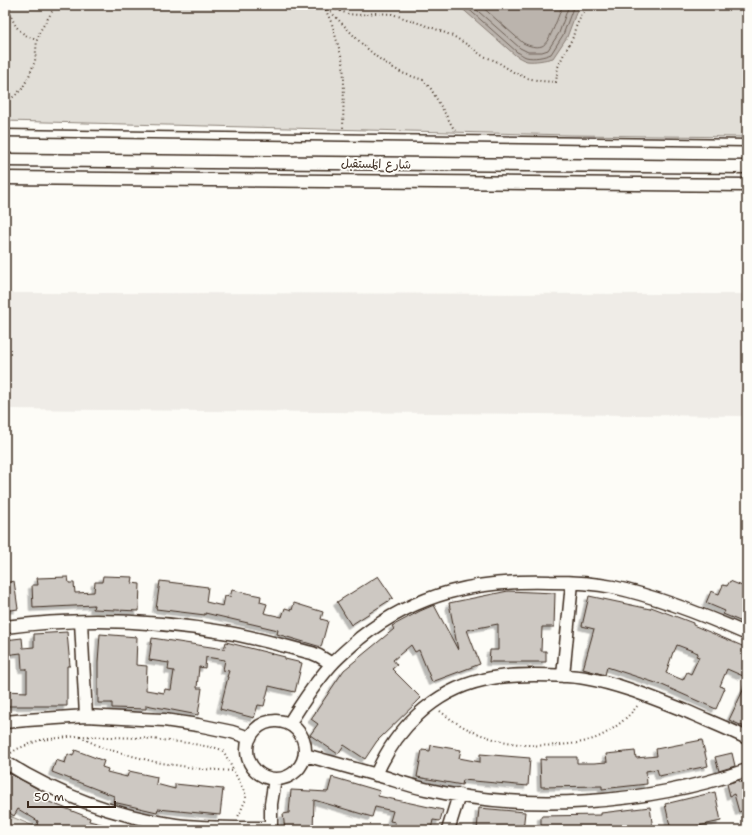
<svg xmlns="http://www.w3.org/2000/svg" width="752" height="835" font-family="'Shantell Sans','Playpen Sans Arabic',sans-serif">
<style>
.built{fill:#efece7}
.green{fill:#e1ded7;stroke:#8e847a}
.water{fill:#bbb4ad;stroke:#887d74}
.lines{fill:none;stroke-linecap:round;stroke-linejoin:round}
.shore{stroke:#6e6157;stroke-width:1}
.building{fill:#cdc8c2;stroke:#3b2a1e;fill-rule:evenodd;filter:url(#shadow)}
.lane-casing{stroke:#3b2a1e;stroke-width:9}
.street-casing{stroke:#3b2a1e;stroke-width:15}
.path{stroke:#3b2a1e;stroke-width:2;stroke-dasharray:1 3;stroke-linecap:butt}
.lane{stroke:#fdfcf7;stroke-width:6}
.street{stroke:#fdfcf7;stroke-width:12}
.labels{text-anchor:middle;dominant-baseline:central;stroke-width:4;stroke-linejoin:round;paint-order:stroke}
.street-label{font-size:12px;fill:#3b2a1e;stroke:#fdfcf7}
</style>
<defs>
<filter id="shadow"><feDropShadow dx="-3.5" dy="3.5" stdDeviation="0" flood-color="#0004"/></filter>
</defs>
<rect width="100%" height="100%" fill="#fdfcf7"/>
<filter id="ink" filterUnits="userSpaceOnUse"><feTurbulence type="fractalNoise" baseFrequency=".025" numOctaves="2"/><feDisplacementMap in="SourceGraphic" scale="8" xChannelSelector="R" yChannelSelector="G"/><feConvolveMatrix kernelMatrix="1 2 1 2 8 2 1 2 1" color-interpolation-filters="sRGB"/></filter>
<g filter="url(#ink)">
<path class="built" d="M5,293L747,294V416L5,409Z"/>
<path class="green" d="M5,5H747V137L569,135L5,121Z
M5,814L43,830H5Z"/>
<path class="water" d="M458,5H579L567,37L553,58C545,60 535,62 527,61C523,60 518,57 515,55Z"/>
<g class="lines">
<path class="shore" d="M464,5L517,52C520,53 523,56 526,57C534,59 544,57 551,54L563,35L574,5
M471,5L520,48L528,52H542L548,50L559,33L569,5
M480,5L523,43C529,46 536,48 542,46C550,43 559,13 563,5"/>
</g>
<path class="building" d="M103,576L133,577L132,583L140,584L139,611L93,609L94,605L33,608L32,585H38L37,578L68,577L69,583H74L75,593L94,592L95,582H102Z
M378,576L393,598L351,625L337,602Z
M14,581L18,609L5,611V583Z
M160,581L208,587L206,602L223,606L225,596L230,597L232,590L261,596L260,602L267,604L264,613L282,617L285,608L292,610L294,603L323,612L321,619L328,621L321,647L277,634L278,630L205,613V615L156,609Z
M730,581L747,588V624L723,614L725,611L706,603L711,591L719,594L723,585L727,586Z
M508,591L555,593L554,627H542L541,651H546V662H489L490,650H498V624L467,630L480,664L432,682L419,650L415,652L411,645L393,660L397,665L392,669L421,698L377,741L365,759L344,745L338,754L310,735L318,724L311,719L344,670L394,629L392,626L420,611L434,605L458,650L449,603Z
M589,596L650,609L651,607L693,623V625L747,648V665L743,676L727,669L720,686L725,688L716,709L662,685L607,667L605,675L583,669L594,629L582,626ZM677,645L698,653L696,656L699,657L691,674L687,672L683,680L666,673L673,652H674Z
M67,632L70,666H67V706H5V691L27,692V669H22L21,653L5,655V640L22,638L23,648L34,647V634Z
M100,634L137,637L136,665L147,666L146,690L164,693L165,689L171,690L174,671L168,670L169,663L149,660L152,638L224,649L226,642L285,657V659L302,663L295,692L269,686L264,706L258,705L254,718L220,709L228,677H227L229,671L223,670L225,660L206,657L205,668L199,667L197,688H202L198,715L146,705V709L112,708V703H98V662Z
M747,682V728L729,720Z
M702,740L708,766L659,776L657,769L646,771L647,784L602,789V786L541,787L540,759L546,760V757H577V763H594L607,762L606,754L635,751L636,758L657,756L656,749Z
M431,745L461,750L459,758L480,762V754L530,758L528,786L463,780L462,785L417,777L422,750L430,751Z
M75,750L104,761L102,767L108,769L107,772L127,777L129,771L157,777L156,784L175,789V784L223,789L220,815L158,809L157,812L113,802L114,796L52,772L56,760L65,763L68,754L73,756Z
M732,753L735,766L719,771L715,757Z
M5,771L38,789L34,796L90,818L89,821L113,827L112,830H48L37,825L38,821L18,809L14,816L5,810Z
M332,777L380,791L378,796L443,810L440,821L433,820L431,830H394L395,822L390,821L393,811L375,807L372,817L314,800L313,830H285L283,814L289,813L291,790L328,792Z
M739,780L740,782L747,780V809L739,812L734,794L730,796L727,784Z
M715,792L721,821L680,830H671L665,804Z
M650,807L653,830H612L611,826L591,829V830H541V816L601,815V813Z
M479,808L525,812L523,830H477Z"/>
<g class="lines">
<defs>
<path id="lane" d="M5,133L747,143"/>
<path id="street" d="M5,160L747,167
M5,178L747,185
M81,622L86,716
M5,627C79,617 156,620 229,633C257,638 284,646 312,653L319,656L332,664
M563,676L572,583
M247 750a29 29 0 1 1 58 0a29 29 0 1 1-58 0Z
M5,722L27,720L86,716L141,719L164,720L198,725L232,732L250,738
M289,724C302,703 315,683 331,665C340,655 350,647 360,638C418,592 478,580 550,582C571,582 593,583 613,587C659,597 704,615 747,634
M305,755C331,762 358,770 384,777C397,781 411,786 425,789C528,813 647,804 747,770
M5,762C57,795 115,816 176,825C207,829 239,828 270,828
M376,775C395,730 433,691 483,680C499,676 517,675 534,675C551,675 568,675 585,678C620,684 653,698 686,711C706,720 727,728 747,738
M271,830V804L275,779
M448,830L459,795"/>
</defs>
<use href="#lane" class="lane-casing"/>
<use href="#street" class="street-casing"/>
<path class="path" d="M9,5C12,24 18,34 37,40
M325,5L348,14L359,15L376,13L392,14L433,28L453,36L471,47L481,55L496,61L515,73L527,78L541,81L556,82L558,67L562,58L573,37L575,29L581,16L588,5
M324,6L332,24L343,62L344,80L343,130
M325,6L361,43L378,58L390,66L402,73L423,80L431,89L455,131
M5,97L12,98L22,89L29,76L35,61L37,40L40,31L47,20L53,10L54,5
M440,711C474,739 516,748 560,745C571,744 582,743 593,739C609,734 628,718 638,705
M80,737L103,748L155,762L201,769L234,771
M11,753L17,749L40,740L78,736L142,738L188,743L216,748L222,750L225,754L246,795V799L238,817"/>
<use href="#lane" class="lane"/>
<use href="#street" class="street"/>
</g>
</g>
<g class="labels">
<g class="street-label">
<text transform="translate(376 164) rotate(1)">شارع المُستقبل</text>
</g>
</g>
<rect width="752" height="835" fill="none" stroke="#fdfcf7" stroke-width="20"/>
<rect x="10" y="10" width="732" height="815" fill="none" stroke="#3b2a1e" stroke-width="1.5" filter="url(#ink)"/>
<path d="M28 801v6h87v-6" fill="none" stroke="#3b2a1e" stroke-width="2"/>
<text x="34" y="801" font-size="12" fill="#3b2a1e" stroke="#fdfcf7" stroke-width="3" paint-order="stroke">50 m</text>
</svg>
